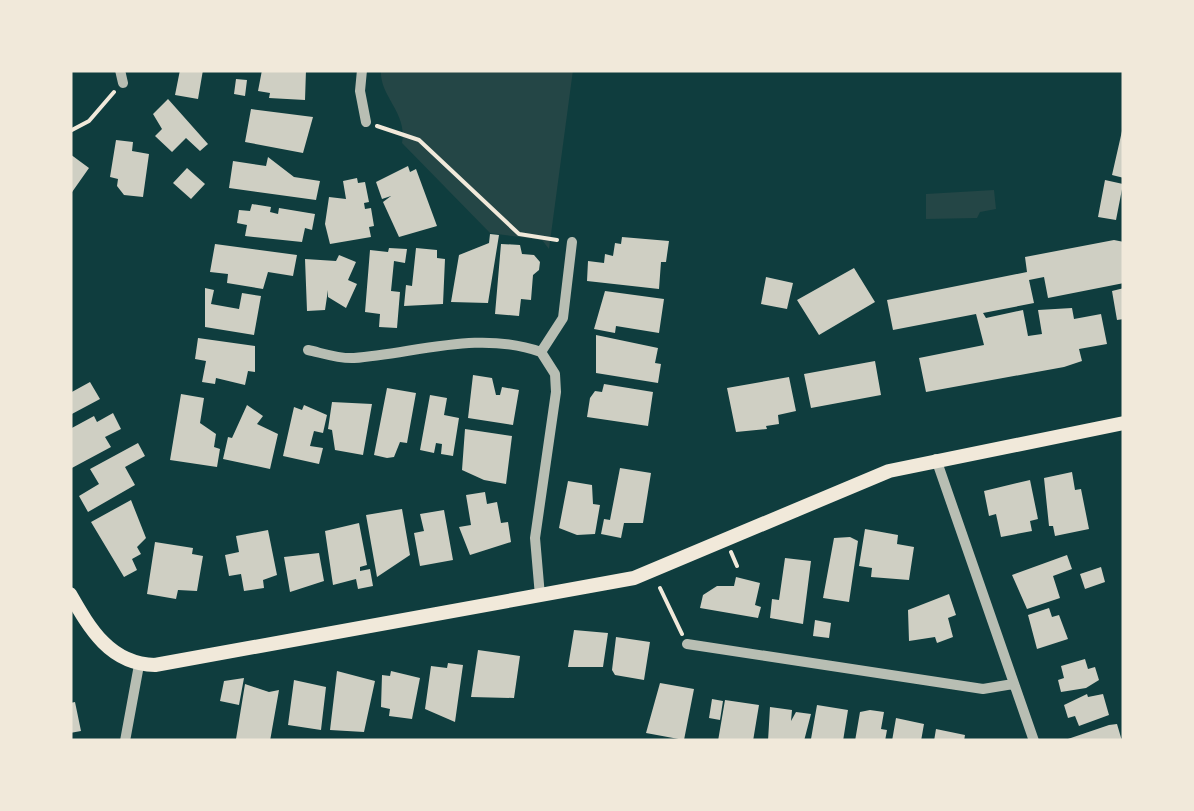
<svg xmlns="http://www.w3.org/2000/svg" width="1194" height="811" font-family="'Noto Sans',sans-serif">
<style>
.green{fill:#244646}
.building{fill:#cfcfc3}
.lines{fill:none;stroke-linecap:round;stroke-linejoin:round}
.path{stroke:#f1e9da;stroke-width:4}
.minor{stroke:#b8beb3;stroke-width:10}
.secondary{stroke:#f1e9da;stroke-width:14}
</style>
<rect width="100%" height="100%" fill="#0f3d3e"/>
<path class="green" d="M381,70H573L549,249L542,240L490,233L402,143C408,113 379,96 381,70Z
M994,190L996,209L980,212L977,218L926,219V194Z"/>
<path class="building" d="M180,70H203L198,99L175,95Z
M262,70H306L305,100L269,98L270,93L258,91Z
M236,79L247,80L245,96L234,94Z
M168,99L208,144L200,151L186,138L172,152L155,136L162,129L153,114Z
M251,109L313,117L303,153L245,142Z
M1122,131H1124V178L1112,175Z
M116,140L133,142L132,151L149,154L143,197L124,195L117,186L118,179L110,177Z
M70,154L89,168L70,195Z
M268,157L294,177L320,181L316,200L229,188L233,161L266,166Z
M408,166L410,172L416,169L437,226L399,237L383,202L391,196L382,199L376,182Z
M187,168L205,184L191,199L173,183Z
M357,178L358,183L365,182L369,202L364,203L365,209L371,208L374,226L369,227L371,237L330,244L325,224L329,197L346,199L343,181Z
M1105,180L1123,184L1116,220L1098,217Z
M252,204L271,207L270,212L278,214L279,208L315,214L312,230L305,228L302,242L245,236L247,225L237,223L239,210L250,211Z
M490,234L499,235L488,303L451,302L459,255L489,243Z
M622,237L669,241L666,262H661L659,289L587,281L588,261L604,263L605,254L613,256L615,243L621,244Z
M1114,240L1124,242V283L1048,298L1044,277L1029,280L1034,303L983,313L986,318L1023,310L1028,336L1042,334L1038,310L1072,308L1074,319L1101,314L1107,344L1079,349L1082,361L1064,367L926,392L919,358L984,345L976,314L893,330L887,300L1027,272L1025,257Z
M215,244L297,255L293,276L268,272L263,289L227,283L228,274L210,272Z
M501,244L520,245L522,254L534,255L540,262L539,270L533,275L531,300L521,299L519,316L495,314Z
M389,248L407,249L405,263L394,261L391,291L400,292L397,328L379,327L380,314L365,312L370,250L388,252Z
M416,248L437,250V258L445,259L443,304L404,306L406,285L412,286Z
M339,255L356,262L348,280L357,284L346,308L328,297V290L325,310L307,311L305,259L336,261Z
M854,268L875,302L819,335L797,300Z
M766,277L793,283L787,309L761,304Z
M205,288L214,290L211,304L239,309L242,293L261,296L254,335L205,327Z
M1124,288V319L1117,320L1112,291Z
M605,291L664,299L659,333L616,326L615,333L594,329Z
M596,335L658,348L655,363L661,364L658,383L596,373Z
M198,338L255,346V372L248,371L245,385L216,378L215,384L202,382L206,361L195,359Z
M875,361L881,395L811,408L804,374Z
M473,375L492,378L496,395H500L502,387L519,390L513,425L468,418Z
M789,377L796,411L778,415L779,424L766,426L767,429L736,432L727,388Z
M90,382L100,399L70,415V393Z
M604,384L653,392L648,426L587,417L590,398L595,391L602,392Z
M387,388L416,393L407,443L400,442L394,457L387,458L374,455Z
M181,394L204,398L200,423L216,434L214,447L220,449L217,467L170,460Z
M430,395L447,398L444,415L459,418L453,456L441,454L442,444L436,443L434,453L420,450Z
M332,402L372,404L363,455L335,450L332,430L328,429Z
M247,405L263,416L257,424L278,434L270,469L223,459L228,437L232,438Z
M304,405L327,415L323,433L314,431L310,446L323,448L319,464L283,456L294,407L302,410Z
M113,413L121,429L105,437L111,447L70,469V429L94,416L97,422Z
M465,429L512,436L506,484L484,480L462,470Z
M138,443L145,456L125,467L135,485L88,512L79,496L99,484L90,469Z
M620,468L651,473L643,523H624L621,538L601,534L604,519L610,520Z
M1072,472L1075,490L1081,489L1089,529L1055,536L1053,526H1049L1044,478Z
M1030,480L1038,519L1030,521L1032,531L1001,537L996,514L989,516L984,491Z
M568,481L592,485L593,504L600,505L595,534L577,535L559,528Z
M485,492L487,504L497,502L501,523L508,522L511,542L470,555L459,527L471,525L466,495Z
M131,500L146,538L137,547L141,554L132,559L137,570L124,577L91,522Z
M402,509L410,555L377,577L366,515Z
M444,510L453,560L420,566L414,533L424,531L420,514Z
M359,523L367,565L360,567V571L370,569L373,586L358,589L356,579L333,585L325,531Z
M865,529L898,535L897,544L914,547L909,580L871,577L872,568L859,566Z
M268,530L277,575L263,580L264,588L244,591L241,574L229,576L225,555L239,552L236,536Z
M850,537L858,541L849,602L823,598L834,538Z
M155,542L193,548L192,554L203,556L197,591L178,590L176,599L147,594Z
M319,553L324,581L290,592L284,557Z
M1067,555L1072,569L1053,576L1060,598L1027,609L1012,575Z
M785,558L811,561L803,624L770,618L772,599L779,600Z
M1101,567L1105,582L1085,589L1080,574Z
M736,577L760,583L755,605L761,607L758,618L700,608L703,595L717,586H734Z
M949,594L956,615L948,618L953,637L937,643L935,637L909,641L908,610Z
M1049,608L1052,617L1059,615L1068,639L1037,649L1028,615Z
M815,620L831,623L829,638L813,636Z
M574,630L608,633L603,667H568Z
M616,637L650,642L644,680L615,675L612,670Z
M478,650L520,656L514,698L471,697Z
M1085,659L1088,669L1095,667L1099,680L1086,688L1061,692L1058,680L1064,678L1061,666Z
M448,663L463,665L455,722L425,709L431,666L447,668Z
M337,671L375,681L364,732L330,730Z
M391,671L420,678L412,719L389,716L390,709L381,707L382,675L390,676Z
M244,678L239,705L220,701L224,681Z
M294,680L326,687L321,730L288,725Z
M660,683L694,689L684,740L646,733Z
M245,684L269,692L279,690L270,741L236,739Z
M1087,694L1088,697L1103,694L1109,715L1079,726L1075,716L1068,718L1064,705Z
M712,699L723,701L720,720L709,718Z
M725,700L759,705L753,741H718Z
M75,702L81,731L70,733V703Z
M817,705L848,710L843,741L811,739Z
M770,707L792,710L791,721L796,712L811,714L804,741H768Z
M870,710L884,712L881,729L887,730L885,741H855L860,712Z
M896,718L924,724L921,741H892Z
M1117,724L1122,741H1062L1109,725Z
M936,729L965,735L964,741H934Z"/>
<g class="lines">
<path class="path" d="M377,126L419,140L519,234L557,240
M70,131L89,121L114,92
M731,552L737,566
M660,588L682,634"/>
<path class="minor" d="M120,70L123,83
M362,70L360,91L366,122
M308,350C322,353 339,359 354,358C417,353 479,330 541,352
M541,352L563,318L572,242
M936,459L1034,741
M540,596L535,538L556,392L555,374L541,352
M687,644L983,689L1013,684
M125,741L139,665"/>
<path class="secondary" d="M70,594C90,629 110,664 155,665L634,578L889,471L1124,423"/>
</g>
<rect width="1194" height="811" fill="none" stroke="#f1e9da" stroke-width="145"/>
</svg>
